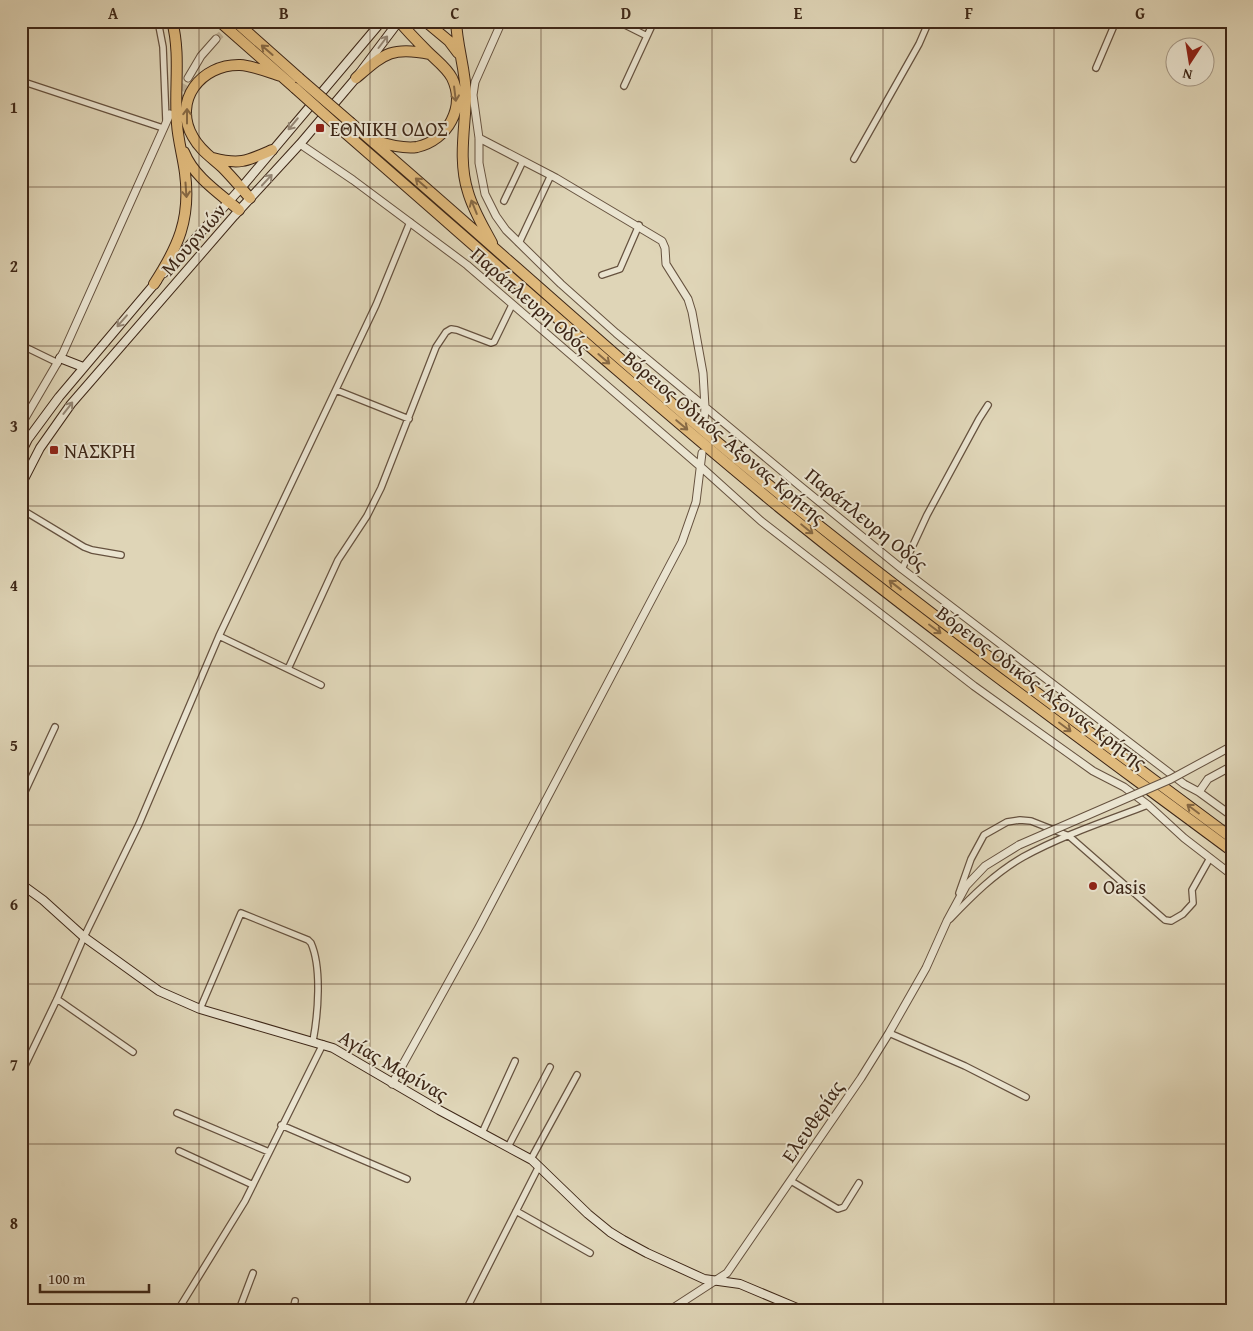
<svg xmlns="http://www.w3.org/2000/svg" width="1253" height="1331" font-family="'Gentium Book Plus',serif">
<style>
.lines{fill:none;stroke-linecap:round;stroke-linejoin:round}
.tertiary-tunnel{stroke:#bfb297;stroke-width:7;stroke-dasharray:7 3.5;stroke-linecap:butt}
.minor-casing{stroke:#66523f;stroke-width:8}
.tertiary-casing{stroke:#66523f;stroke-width:9}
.secondary-casing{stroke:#3e2717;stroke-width:10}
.motorway-casing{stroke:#3e2717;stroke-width:12}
.minor{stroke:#eae4d0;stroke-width:5.5}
.tertiary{stroke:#eae4d0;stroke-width:7}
.secondary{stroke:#eae4d0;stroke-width:8}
.motorway{stroke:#e0ba7c;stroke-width:10}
.tertiary-bridge-casing{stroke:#66523f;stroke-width:9;stroke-linecap:butt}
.motorway-bridge-casing{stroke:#3e2717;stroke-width:12;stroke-linecap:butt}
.tertiary-bridge{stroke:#eae4d0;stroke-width:7}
.motorway-bridge{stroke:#e0ba7c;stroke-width:10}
.oneway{stroke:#948674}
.oneway2{stroke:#876944}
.grid{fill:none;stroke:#3e2717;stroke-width:1;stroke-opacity:0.55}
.poi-dot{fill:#8f2418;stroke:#eae4d0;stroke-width:2}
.labels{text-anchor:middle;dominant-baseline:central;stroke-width:4;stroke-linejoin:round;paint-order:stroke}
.poi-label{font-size:20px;fill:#3e2717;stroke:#eae4d0;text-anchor:start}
.street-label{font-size:20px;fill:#3e2717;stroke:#eae4d0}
.neatline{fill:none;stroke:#3e2717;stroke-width:2}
.grid-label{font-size:16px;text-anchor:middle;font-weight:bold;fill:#3e2717}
</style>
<rect width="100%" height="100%" fill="#dfd5b7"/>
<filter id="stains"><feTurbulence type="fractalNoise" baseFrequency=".004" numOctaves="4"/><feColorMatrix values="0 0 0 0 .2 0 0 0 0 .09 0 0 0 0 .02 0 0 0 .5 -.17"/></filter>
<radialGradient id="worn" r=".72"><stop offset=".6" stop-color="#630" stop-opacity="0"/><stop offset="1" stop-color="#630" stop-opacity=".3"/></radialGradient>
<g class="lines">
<path class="tertiary-tunnel" d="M216,39L231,26
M177,100L188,78"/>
<defs>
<path id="minor" d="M158,21L163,47L166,121
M617,21L647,36
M1096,68L1116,21
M21,81L163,128
M624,86L654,21
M854,159L919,44L929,21
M504,201L523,161
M519,243L551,175
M602,275L620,269L639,225
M21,345L58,363
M336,390L409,419
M21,509L84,547L92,550L121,555
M902,569L927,515L979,419L988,405
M219,636L321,685
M288,669L338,560L367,516L381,488L436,347L446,332L451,329L457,330L491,343L494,342L512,305
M21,800L55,727
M959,893L971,859L984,835L1007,822L1020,820L1031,821L1069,836L1165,920L1171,921L1183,914L1193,903L1192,890L1210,858
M950,919C972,896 995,873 1023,857C1063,835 1106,821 1148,805
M57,999L133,1052
M200,1009L241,913L308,940L311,943C322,968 318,1014 313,1041
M889,1033L965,1066L1026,1097
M21,1074L57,999L84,937L139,824L219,636L376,305L410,222
M177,1113L269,1152
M281,1125L407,1179
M482,1133L515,1061
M508,1147L550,1067
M179,1151L253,1185
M531,1159L577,1075
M791,1181L838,1209L844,1207L859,1183
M516,1211L590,1253
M178,1310L245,1201L323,1044
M239,1310L253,1273
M293,1310L295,1301
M466,1310L539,1166"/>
<path id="tertiary" d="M502,21L475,82L473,95L479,138V163L485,194L496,216L506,230L561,284L616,333L800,486L902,569L1184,784L1199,792L1232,816
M188,78L201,56L216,39
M479,138L556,178L662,241L665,248L666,264L688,299L692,312L703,373L705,407L704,422
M300,144L353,180L467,265L701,467L761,521L974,686L1093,771L1124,787L1148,805L1184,838L1232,875
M21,425L63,353L170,114
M1199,792L1208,779L1232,766
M392,1084L478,929L682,542L696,502L702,453
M670,1310L727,1273L861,1078L889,1033L926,968L947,921L966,886L985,866L1019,845"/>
<path id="secondary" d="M164,273L241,188L382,21
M60,358L83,367
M21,453L28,439L59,397L157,281
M21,485L40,448L71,404L234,216L300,144L356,78L399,21
M21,884L43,900L84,937L159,991L200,1009L333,1048L439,1110L532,1160L588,1214L610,1232L623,1240L647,1253L704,1279L740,1284L802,1310"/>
<path id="motorway" d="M219,21L295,88
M235,21L299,78
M425,21L449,41L458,53
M456,21C457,47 466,71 466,97C465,128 458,161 468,192C473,210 483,226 492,243
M356,78C384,54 391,46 430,54
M351,123C497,248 638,379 787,500C932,617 1083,727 1232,838
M343,131C488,257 631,385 779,507C926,627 1080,738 1232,851
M376,141C389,145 404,149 417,147C448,140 466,107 452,78C447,68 436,60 428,52C418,42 408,32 399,21
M184,152C194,177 219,193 239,210
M213,158C240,165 247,161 272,150
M250,198C241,188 232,177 222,167C211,157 200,150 193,137C172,101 201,64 240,65C254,66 268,72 281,76
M154,284C178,247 191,219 185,173C183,157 178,140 177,124C174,89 181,55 172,21"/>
</defs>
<use href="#minor" class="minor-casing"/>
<use href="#tertiary" class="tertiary-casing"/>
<use href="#secondary" class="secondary-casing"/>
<use href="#motorway" class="motorway-casing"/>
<use href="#minor" class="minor"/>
<use href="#tertiary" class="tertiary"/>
<use href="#secondary" class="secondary"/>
<use href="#motorway" class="motorway"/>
<defs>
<path id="tertiary-bridge" d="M1019,845L1171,779L1232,746"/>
<path id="motorway-bridge" d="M299,78L351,123
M295,88L343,131"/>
</defs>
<use href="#tertiary-bridge" class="tertiary-bridge-casing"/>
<use href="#motorway-bridge" class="motorway-bridge-casing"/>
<use href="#tertiary-bridge" class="tertiary-bridge"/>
<use href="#motorway-bridge" class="motorway-bridge"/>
</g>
<defs><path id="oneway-shaft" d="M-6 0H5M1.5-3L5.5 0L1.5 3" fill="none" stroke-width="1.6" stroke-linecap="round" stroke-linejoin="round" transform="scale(1.25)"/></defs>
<g class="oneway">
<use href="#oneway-shaft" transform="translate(383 42) rotate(-53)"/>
<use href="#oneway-shaft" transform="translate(293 124) rotate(130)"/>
<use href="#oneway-shaft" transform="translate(267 180) rotate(-47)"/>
<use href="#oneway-shaft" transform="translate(122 321) rotate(131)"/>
<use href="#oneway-shaft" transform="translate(68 408) rotate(-52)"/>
</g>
<g class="oneway2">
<use href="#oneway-shaft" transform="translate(267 50) rotate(-139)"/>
<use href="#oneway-shaft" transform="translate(455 94) rotate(83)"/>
<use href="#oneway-shaft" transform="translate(187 116) rotate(-90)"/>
<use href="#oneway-shaft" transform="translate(421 183) rotate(-139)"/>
<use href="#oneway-shaft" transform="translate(186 190) rotate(86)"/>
<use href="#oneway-shaft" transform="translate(474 207) rotate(-112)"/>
<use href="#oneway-shaft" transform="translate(604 359) rotate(41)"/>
<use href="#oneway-shaft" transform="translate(682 425) rotate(40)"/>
<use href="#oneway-shaft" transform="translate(807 529) rotate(39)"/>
<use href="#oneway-shaft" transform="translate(895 585) rotate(-142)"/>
<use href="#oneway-shaft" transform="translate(935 629) rotate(37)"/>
<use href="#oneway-shaft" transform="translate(1065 727) rotate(37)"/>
<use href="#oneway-shaft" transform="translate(1193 809) rotate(-143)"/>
</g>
<path class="grid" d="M199,21V1310M370,21V1310M541,21V1310M712,21V1310M883,21V1310M1054,21V1310M21,187H1232M21,346H1232M21,506H1232M21,666H1232M21,825H1232M21,984H1232M21,1144H1232"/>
<g class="poi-dot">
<rect x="315" y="123" width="10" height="10" rx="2.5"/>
<rect x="49" y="445" width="10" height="10" rx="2.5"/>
<circle cx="1093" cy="886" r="5"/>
</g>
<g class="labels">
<g class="poi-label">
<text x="330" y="128">ΕΘΝΙΚΗ ΟΔΟΣ</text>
<text x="64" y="450">ΝΑΣΚΡΗ</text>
<text x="1103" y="886">Oasis</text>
</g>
<g class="street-label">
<text transform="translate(193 239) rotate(-49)">Μουρνιών</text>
<text transform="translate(531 300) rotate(41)">Παράπλευρη Οδός</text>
<text transform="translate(725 437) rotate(40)">Βόρειος Οδικός Άξονας Κρήτης</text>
<text transform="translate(867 519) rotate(39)">Παράπλευρη Οδός</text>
<text transform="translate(1042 687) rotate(37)">Βόρειος Οδικός Άξονας Κρήτης</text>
<text transform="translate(394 1065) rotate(30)">Αγίας Μαρίνας</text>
<text transform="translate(812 1121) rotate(-56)">Ελευθερίας</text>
</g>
</g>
<rect width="1253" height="1331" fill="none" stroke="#dfd5b7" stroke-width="55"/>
<g transform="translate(1190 62) rotate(192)"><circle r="24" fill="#eae4d0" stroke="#a59886"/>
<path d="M0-4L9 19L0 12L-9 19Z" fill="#8f2418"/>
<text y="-8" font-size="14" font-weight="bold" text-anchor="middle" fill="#3e2717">N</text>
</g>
<path d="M40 1284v8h109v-8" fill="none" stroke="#3e2717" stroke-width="2.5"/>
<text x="48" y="1284" font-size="15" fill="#3e2717" stroke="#eae4d0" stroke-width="4" paint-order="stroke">100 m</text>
<rect x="28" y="28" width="1198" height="1276" class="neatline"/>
<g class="grid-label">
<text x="113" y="19">A</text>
<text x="284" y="19">B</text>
<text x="455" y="19">C</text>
<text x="626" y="19">D</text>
<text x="798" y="19">E</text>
<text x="969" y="19">F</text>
<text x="1140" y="19">G</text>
<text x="14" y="113">1</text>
<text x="14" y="272">2</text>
<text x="14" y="432">3</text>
<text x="14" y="591">4</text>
<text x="14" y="751">5</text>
<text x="14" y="910">6</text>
<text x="14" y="1070">7</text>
<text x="14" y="1229">8</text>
</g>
<rect width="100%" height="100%" filter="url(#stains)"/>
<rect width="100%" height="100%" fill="url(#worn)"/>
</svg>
